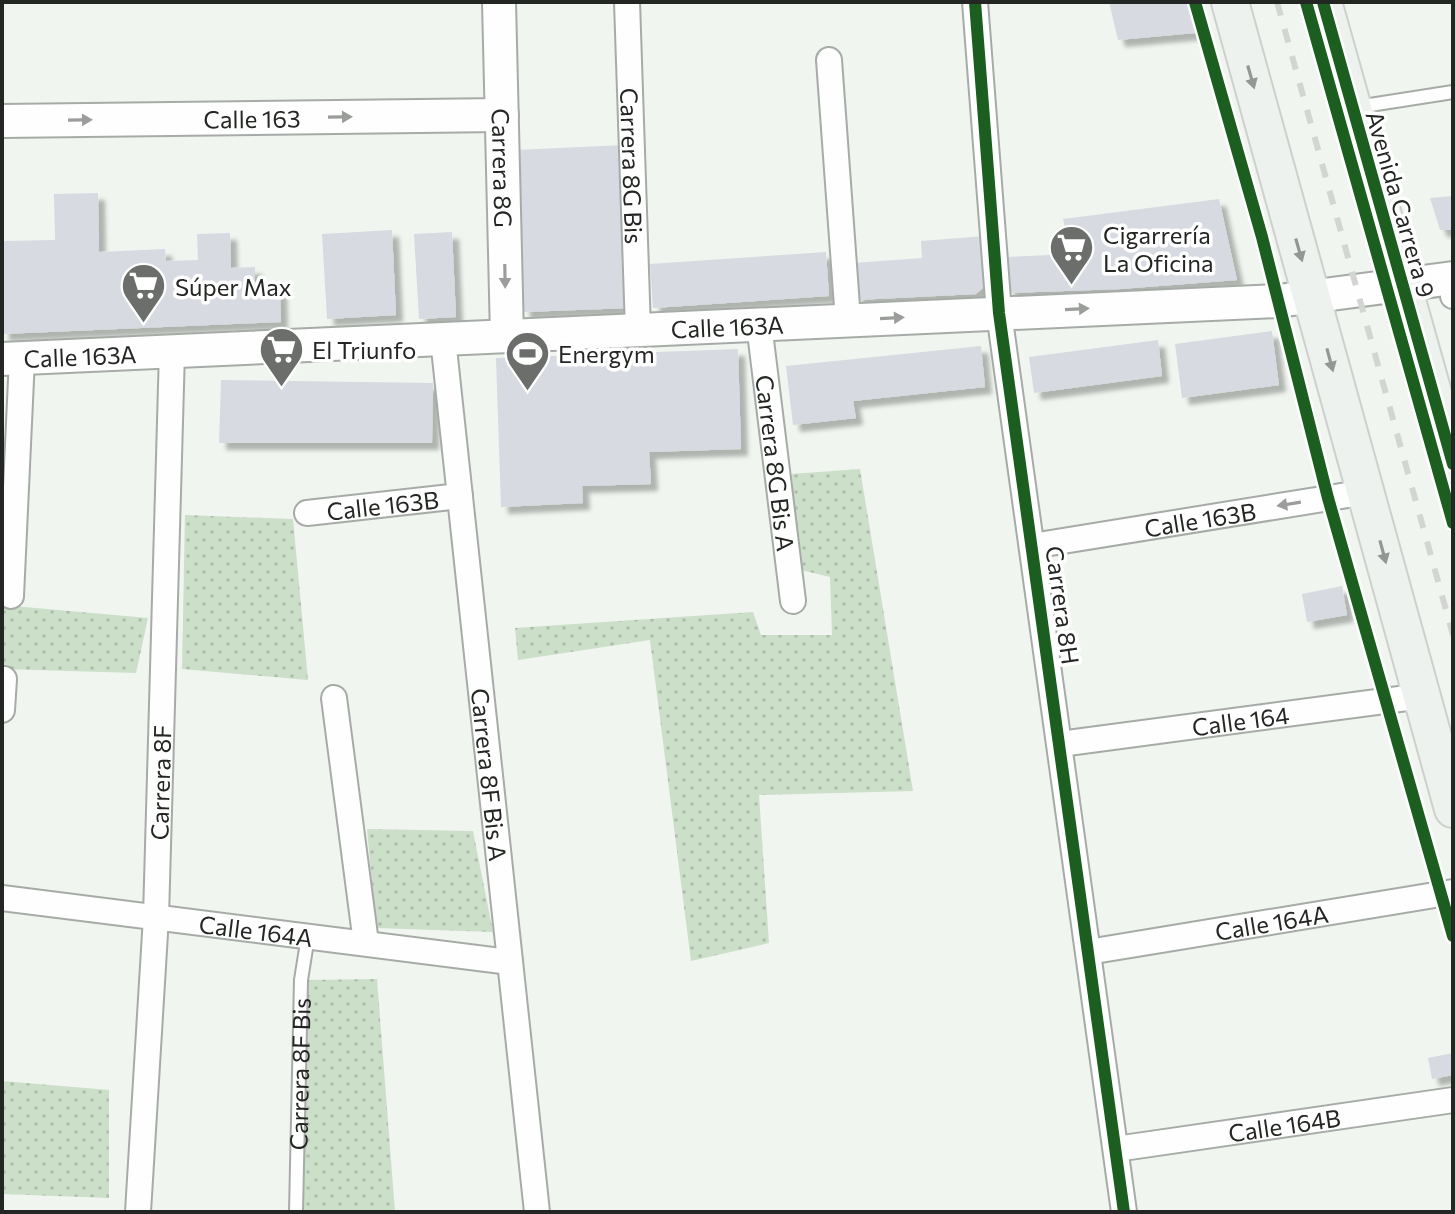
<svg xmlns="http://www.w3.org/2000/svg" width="1455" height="1214" font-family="Commissioner,sans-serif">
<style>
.green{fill:url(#green-dots)}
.building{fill:#d7dae1;filter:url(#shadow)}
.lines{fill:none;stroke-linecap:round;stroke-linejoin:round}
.lane-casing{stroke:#a7aba7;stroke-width:16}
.street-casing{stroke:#a7aba7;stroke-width:28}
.secondary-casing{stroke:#a7aba7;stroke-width:36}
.primary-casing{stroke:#cdd0cd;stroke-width:40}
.lane{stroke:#fdfefd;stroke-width:12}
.street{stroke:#fdfefd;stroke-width:24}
.secondary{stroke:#fdfefd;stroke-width:32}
.primary{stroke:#eef2ee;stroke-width:36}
.rail{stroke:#d3d5d3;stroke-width:6;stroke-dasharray:14 14;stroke-linecap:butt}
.cycleway-casing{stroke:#fff;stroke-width:17}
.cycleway{stroke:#1b5e20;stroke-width:12}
.oneway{fill:#939692}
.oneway2{fill:#9b9d9a}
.labels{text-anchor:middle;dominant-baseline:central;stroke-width:7;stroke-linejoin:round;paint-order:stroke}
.street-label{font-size:24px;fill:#232622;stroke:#fff}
.poi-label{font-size:24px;fill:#232622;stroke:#fff;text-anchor:start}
</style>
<defs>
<pattern id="green-dots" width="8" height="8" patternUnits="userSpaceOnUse" patternTransform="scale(2)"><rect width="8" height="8" fill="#cbdfc9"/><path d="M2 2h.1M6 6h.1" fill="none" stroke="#aebfac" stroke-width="1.8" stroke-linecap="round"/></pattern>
<filter id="shadow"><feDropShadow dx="7" dy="7" stdDeviation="2" flood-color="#0004"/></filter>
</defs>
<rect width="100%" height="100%" fill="#f0f5ef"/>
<path class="green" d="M860,469L913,791L759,795L769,943L691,961L650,640L518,660L515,628L753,612L761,635H832L830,577L797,569L791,474Z
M185,515L293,519L308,680L182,669Z
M2,605L148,618L136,673L2,669Z
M367,829L473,831L493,932L376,928Z
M377,979L395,1212H293L306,980Z
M2,1081L109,1090V1198L2,1194Z"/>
<path class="building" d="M1109,2H1187L1195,33L1118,40Z
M624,145L630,308L523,312L516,150Z
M98,193L99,252L165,249L166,261L198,260L197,234L230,233L231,268L255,267V286L280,285L281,322L2,334V241L55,240L54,194Z
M1453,196V230H1440L1430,198Z
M1219,199L1237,280L1120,289L1008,293L1006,257L1071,254L1063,219Z
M392,230L396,315L327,319L322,234Z
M452,232L456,317L419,319L414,234Z
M985,236L987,284L976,294L856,300L853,263L922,258L921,241Z
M826,252L829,296L653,308L650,264Z
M1272,331L1279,385L1182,398L1175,344Z
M1158,340L1162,376L1034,393L1029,357Z
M981,346L985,387L853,401L856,418L793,425L786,366Z
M738,349L741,449L649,452L651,484L582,486L583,503L501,507L496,358Z
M221,380L433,383L432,443H219Z
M1342,586L1347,615L1307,622L1302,594Z
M1453,1053V1075L1432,1079L1428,1058Z"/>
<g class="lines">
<defs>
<g id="lane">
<path d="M1357,107L1453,92"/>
<path id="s1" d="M296,1212L301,980L308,936"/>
</g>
<g id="street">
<path id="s2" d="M627,2L638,330"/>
<path d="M975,2L999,313L1124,1212"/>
<path d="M829,60L848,320"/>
<path d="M1453,295V296"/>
<path id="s3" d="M759,324L793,601"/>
<path id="s4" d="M443,339L537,1212"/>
<path id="s5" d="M307,513L460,496"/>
<path id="s6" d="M1032,546L1366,492"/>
<path d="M11,596L22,358"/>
<path d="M334,698L366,943"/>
<path d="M2,710L4,679"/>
<path id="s7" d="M1060,744L1422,696"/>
<path id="s8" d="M2,898L510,962"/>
<path id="s9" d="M1088,952L1453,892"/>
<path id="s10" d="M1116,1149L1453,1100"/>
<path id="s11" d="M138,1212L156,917L172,351"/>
</g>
<g id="secondary">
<path id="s12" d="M499,2L507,336"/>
<path id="s13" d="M2,121L502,115"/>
<path id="s14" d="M2,359L1278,301L1453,278"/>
</g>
<path id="primary" d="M1230,2L1453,809
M1323,2L1453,464"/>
</defs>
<use href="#lane" class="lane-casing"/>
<use href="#street" class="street-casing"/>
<use href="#secondary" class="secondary-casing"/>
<use href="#primary" class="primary-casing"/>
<use href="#lane" class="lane"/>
<use href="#street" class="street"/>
<use href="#secondary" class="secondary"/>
<use href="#primary" class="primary"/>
<path class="rail" d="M1277,2L1453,635"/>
<defs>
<path id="cycleway" d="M975,2L999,313L1124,1212
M1195,2L1262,237L1328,498L1453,936
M1306,2L1453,523
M1323,2L1453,464"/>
</defs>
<use href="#cycleway" class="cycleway-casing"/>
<use href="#cycleway" class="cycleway"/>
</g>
<defs><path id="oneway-solid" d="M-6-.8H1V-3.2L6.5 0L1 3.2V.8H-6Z" transform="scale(2)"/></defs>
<g class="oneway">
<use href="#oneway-solid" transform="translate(1251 77) rotate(74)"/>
<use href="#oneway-solid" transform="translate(1299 250) rotate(74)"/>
<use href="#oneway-solid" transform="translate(1330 360) rotate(75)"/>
<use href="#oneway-solid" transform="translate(1383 552) rotate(75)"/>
</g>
<g class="oneway2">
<use href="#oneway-solid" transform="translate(340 117) rotate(-1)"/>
<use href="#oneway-solid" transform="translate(80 120) rotate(-1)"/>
<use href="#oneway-solid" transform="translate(505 276) rotate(89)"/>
<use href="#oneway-solid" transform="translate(1077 309) rotate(-3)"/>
<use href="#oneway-solid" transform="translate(892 318) rotate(-3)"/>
<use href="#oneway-solid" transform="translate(1289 504) rotate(171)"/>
</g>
<defs>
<symbol id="supermarket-pin" viewBox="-11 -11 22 30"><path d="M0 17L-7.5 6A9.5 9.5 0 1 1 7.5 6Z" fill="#6b6e6a" stroke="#fff"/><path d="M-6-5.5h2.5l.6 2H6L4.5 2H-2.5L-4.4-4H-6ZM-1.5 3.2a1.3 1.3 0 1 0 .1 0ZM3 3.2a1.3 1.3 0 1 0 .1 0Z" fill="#fff"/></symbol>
<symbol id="stadium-pin" viewBox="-11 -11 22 30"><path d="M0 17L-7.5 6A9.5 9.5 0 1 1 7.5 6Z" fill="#6b6e6a" stroke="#fff"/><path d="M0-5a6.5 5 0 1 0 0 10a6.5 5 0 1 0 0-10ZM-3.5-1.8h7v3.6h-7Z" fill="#fff"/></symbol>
</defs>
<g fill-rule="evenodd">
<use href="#supermarket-pin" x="1046" y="222" width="51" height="69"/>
<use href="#supermarket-pin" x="118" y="260" width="51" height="69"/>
<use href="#supermarket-pin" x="256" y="324" width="51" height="69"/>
<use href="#stadium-pin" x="502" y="328" width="51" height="69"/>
</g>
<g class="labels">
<g class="street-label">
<text stroke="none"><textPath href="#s13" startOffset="250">Calle 163</textPath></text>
<text stroke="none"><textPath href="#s2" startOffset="164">Carrera 8G Bis</textPath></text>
<text stroke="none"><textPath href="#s12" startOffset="166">Carrera 8G</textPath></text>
<text transform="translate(1401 204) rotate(74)">Avenida Carrera 9</text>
<text stroke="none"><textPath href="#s14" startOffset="726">Calle 163A</textPath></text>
<text stroke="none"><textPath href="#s14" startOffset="78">Calle 163A</textPath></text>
<text stroke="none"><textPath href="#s3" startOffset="140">Carrera 8G Bis A</textPath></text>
<text stroke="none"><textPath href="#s5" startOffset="76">Calle 163B</textPath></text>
<text stroke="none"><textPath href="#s6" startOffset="170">Calle 163B</textPath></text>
<text transform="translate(1063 605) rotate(82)">Carrera 8H</text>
<text stroke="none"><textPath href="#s7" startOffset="182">Calle 164</textPath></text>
<text stroke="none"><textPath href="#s4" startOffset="438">Carrera 8F Bis A</textPath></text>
<text stroke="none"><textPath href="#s11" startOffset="430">Carrera 8F</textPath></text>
<text stroke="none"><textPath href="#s9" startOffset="186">Calle 164A</textPath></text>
<text stroke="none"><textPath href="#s8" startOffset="256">Calle 164A</textPath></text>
<text stroke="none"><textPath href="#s1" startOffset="138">Carrera 8F Bis</textPath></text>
<text stroke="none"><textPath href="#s10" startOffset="170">Calle 164B</textPath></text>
</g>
<g class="poi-label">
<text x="1103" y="234">Cigarrería<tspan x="1103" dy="28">La Oficina</tspan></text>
<text x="175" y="286">Súper Max</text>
<text x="312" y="349">El Triunfo</text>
<text x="558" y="353">Energym</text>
</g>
</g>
<rect width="1455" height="1214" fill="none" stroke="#232622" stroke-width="8"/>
</svg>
